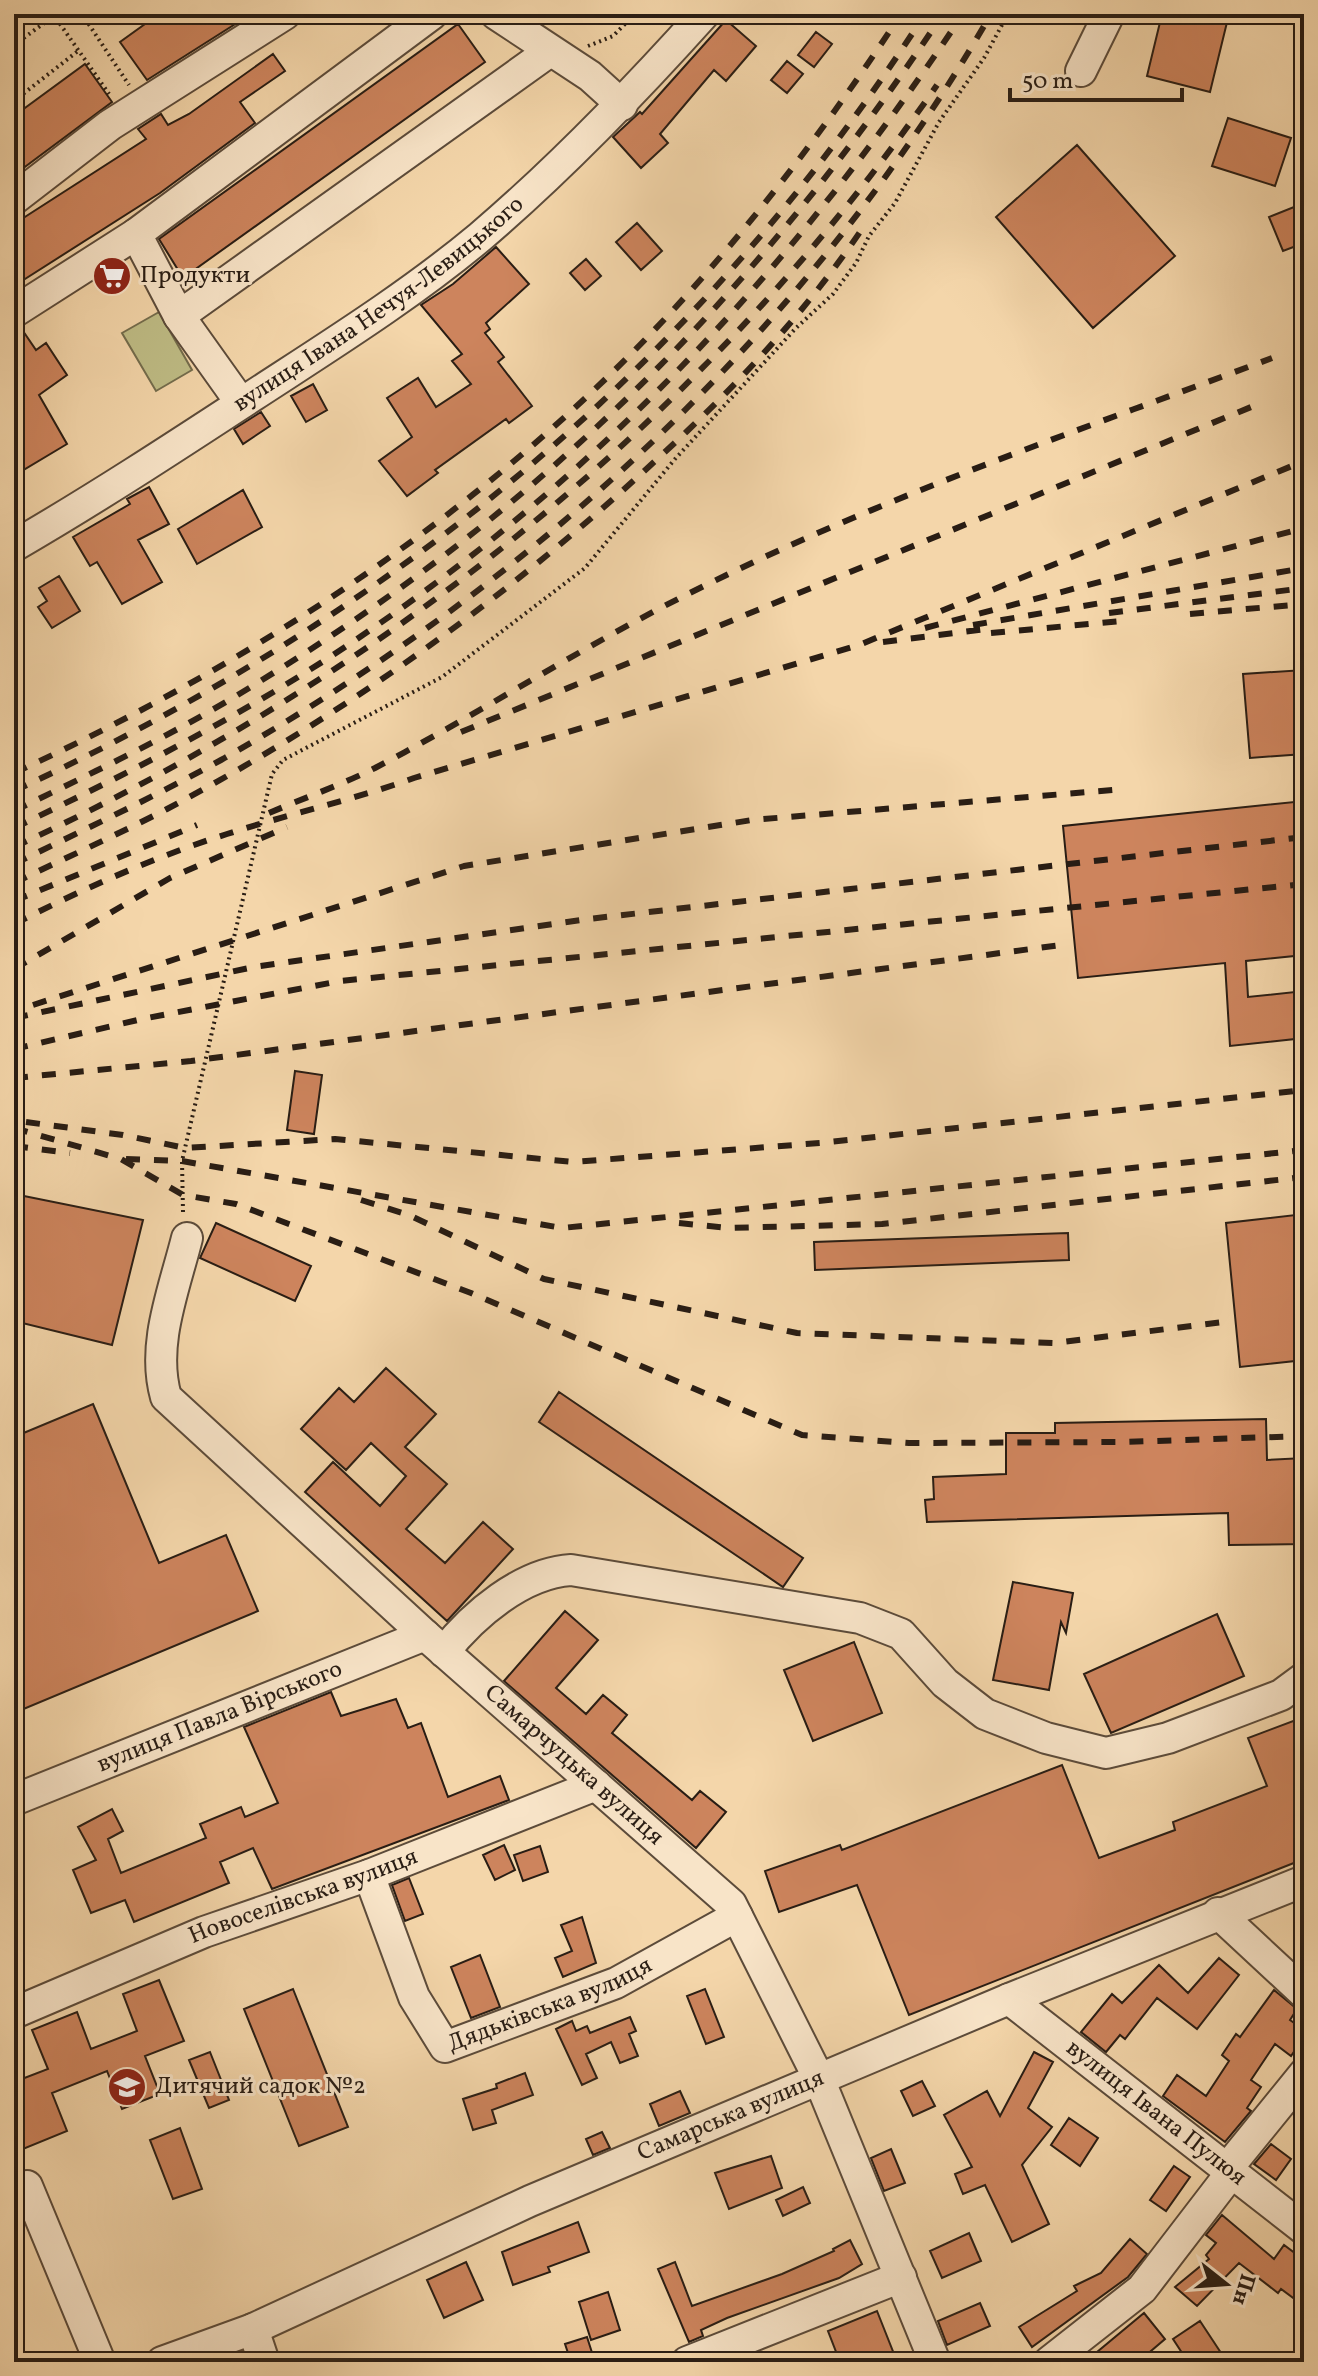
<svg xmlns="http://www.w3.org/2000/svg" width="1318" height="2376" font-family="Vollkorn,serif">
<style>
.green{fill:#bfbd86;stroke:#746d4d;stroke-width:2}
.building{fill:#cd845d;stroke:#291d14;stroke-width:2}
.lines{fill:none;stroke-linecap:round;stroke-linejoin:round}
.minor-casing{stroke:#5c4b3a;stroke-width:34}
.path{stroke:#291d14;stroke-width:4;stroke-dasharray:2 4;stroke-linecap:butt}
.minor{stroke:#f8e4c8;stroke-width:30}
.tram{stroke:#291d14;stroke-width:2}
.rail{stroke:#291d14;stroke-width:6;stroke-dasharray:14 14;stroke-linecap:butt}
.labels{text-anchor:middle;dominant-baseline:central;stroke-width:6;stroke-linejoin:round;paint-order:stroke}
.poi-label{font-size:24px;fill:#291d14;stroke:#f8e4c8;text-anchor:start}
.street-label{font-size:24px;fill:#291d14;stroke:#f8e4c8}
</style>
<rect width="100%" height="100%" fill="#f4d6aa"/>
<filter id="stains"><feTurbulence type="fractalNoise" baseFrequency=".0025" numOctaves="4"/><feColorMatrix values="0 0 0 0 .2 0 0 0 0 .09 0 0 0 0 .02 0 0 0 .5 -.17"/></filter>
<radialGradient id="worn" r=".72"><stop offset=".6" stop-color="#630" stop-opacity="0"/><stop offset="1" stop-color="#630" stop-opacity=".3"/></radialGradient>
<path class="green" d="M159,312L192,370L156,391L122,333Z"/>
<path class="building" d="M159,14H251L147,80L120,42Z
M1162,14H1229L1210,92L1147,76Z
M726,20L756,46L726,81L714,70L660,134L668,143L641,168L613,137L640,112L642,114Z
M458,24L485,62L183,278L159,239Z
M816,32L832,44L814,67L798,55Z
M273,54L285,71L240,102L255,123L160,193L14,286V224L146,139L138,129L161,114L168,125L189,114Z
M787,61L803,74L787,93L771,80Z
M85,64L112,102L14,175V116Z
M1228,118L1291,138L1275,186L1212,166Z
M1077,145L1175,256L1093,328L996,217Z
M1304,203V243L1283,251L1269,217Z
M637,223L662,251L641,270L616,242Z
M496,247L529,284L486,323L490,329L485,333L504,357L498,362L532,406L509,423L506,419L435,470L438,473L407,496L379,461L412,437L387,398L418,378L436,407L471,384L452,361L462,354L421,305L453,284Z
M586,259L601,276L585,290L570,273Z
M21,328L36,350L46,343L67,375L39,395L67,444L20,472L14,461V330Z
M313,384L327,410L306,422L291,396Z
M261,412L270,426L243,444L234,429Z
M149,487L169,524L138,540L162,582L122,604L97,562L90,566L73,537L130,504L127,499Z
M243,490L262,527L197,564L178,529Z
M59,576L80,611L52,628L38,607L47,601L39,588Z
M1304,670V754L1250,758L1243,674Z
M1304,801V955L1246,961L1248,997L1304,991V1038L1230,1046L1225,963L1078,978L1063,826Z
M295,1071L322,1075L314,1134L287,1130Z
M14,1194L143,1220L112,1345L14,1321Z
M1304,1214V1360L1240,1367L1226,1223Z
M216,1223L311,1266L295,1301L200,1258Z
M1068,1233L1069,1260L815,1270L814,1242Z
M386,1368L436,1414L405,1447L447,1484L406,1529L445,1563L483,1522L513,1549L447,1621L305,1492L333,1462L380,1506L406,1476L371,1443L346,1470L301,1429L339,1388L354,1402Z
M559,1392L803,1558L783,1587L539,1422Z
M93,1404L159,1563L226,1535L258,1611L14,1713V1437Z
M1266,1419L1267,1460L1304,1458V1544L1229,1545L1228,1513L927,1522L925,1500L934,1499L933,1477L1006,1474V1433H1055V1423Z
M1013,1582L1073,1593L1066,1633L1061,1622L1049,1690L993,1680Z
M565,1611L598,1640L556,1688L586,1714L603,1695L627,1715L612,1733L692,1800L700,1791L726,1812L696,1848L504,1681Z
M1217,1614L1244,1676L1111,1733L1084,1674Z
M854,1642L882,1713L813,1741L784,1670Z
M331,1692L341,1716L396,1699L408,1728L421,1723L448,1797L500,1776L509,1800L272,1889L253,1848L220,1862L229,1883L134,1922L125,1900L91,1913L73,1870L96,1860L78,1827L112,1809L123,1831L108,1839L121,1873L206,1838L200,1824L241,1807L245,1817L278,1803L244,1727Z
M1304,1717V1859L909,2015L857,1885L779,1912L765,1871L840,1845L842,1850L1062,1765L1099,1858L1175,1830L1173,1822L1267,1786L1248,1738Z
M504,1845L515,1870L495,1880L483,1855Z
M540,1846L548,1872L523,1881L514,1855Z
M409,1878L423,1914L405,1921L392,1885Z
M582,1917L596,1963L563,1977L555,1958L572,1951L561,1925Z
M480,1955L500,2007L471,2018L451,1967Z
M1219,1958L1239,1975L1197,2029L1157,1998L1125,2039L1120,2035L1106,2052L1081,2032L1112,1994L1122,2003L1159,1965L1188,1993Z
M159,1980L184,2041L145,2056L160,2094L122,2109L107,2071L52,2093L67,2131L23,2149L14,2127V2082L48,2069L32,2030L77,2012L91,2049L137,2031L123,1994Z
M293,1989L348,2127L299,2146L244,2009Z
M705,1989L724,2037L706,2044L687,1996Z
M1274,1990L1297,2009L1290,2020L1304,2030V2037L1291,2056L1275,2044L1251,2080L1261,2087L1247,2108L1251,2111L1225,2142L1163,2096L1177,2075L1206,2096L1229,2061L1222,2055L1236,2034L1240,2037Z
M630,2017L636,2031L629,2034L638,2056L620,2063L611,2042L586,2054L597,2078L582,2085L556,2029L572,2021L576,2031L587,2026L590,2033Z
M210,2052L229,2100L209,2108L189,2060Z
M1034,2052L1053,2062L1028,2108L1052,2127L1022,2165L1049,2224L1012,2242L985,2185L963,2194L955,2174L972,2167L944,2115L987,2091L1000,2116Z
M525,2073L533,2095L492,2110L496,2123L473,2130L463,2099L497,2088L496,2084Z
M922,2081L935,2106L913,2116L901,2091Z
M680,2091L690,2113L659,2126L650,2104Z
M1069,2118L1098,2138L1080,2166L1051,2145Z
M180,2128L202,2189L173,2199L150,2140Z
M602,2132L610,2148L593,2155L586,2139Z
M1271,2144L1291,2159L1276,2180L1254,2164Z
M891,2149L905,2183L884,2191L871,2158Z
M771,2156L782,2188L729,2209L715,2173Z
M1174,2166L1190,2177L1166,2211L1150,2200Z
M803,2187L810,2203L783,2216L776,2200Z
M1222,2215L1274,2259L1284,2245L1304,2260V2306L1281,2289L1278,2293L1239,2263L1197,2306L1175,2287L1209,2259L1206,2255L1216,2243L1206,2235Z
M578,2222L589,2252L548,2267L550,2272L513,2285L502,2252Z
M969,2233L981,2261L942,2278L930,2251Z
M1130,2239L1147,2254L1128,2277L1032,2347L1019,2327L1077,2291L1074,2286L1101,2273Z
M850,2240L862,2264L839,2278L727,2318L701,2330L703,2336L689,2342L658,2269L675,2262L692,2306L782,2274L834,2251L833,2249Z
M466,2262L483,2300L444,2318L427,2280Z
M608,2292L620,2330L591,2340L579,2302Z
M980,2303L990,2326L947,2345L938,2321Z
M877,2311L894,2354L874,2362H840L828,2331Z
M1144,2313L1165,2339L1138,2362H1085Z
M1200,2321L1227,2362H1188L1173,2339Z
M587,2337L595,2362H571L565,2344Z"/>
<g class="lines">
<defs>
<g id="minor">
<path d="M432,14L136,234L179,316L550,51"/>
<path d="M496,14L590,76L622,105"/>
<path d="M1081,71L1109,14"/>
<path d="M14,199L110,125L285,14"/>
<path d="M14,312L136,234"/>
<path d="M179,316L241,403"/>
<path id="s1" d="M14,546C95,499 173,448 251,397C329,346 408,297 480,237C561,168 633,93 704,14"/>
<path id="s2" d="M187,1238C174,1290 151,1345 166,1397L425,1635L731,1904L819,2079L935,2362"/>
<path d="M444,1652C473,1615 522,1573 571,1570L860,1618L901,1634L945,1683L985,1714L1046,1738L1106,1753L1168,1738L1281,1695L1304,1678"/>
<path id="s3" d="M14,1800L425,1635"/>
<path id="s4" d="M369,1875L414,1997L445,2047L616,1983L737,1916"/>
<path d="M1218,1913L1304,1993"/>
<path id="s5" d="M1009,1999L1304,2229"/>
<path id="s6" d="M14,2013L204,1932L369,1875L596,1785"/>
<path d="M1226,2170L1304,2074"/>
<path d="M27,2186L100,2362"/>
<path d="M253,2329L264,2362"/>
<path id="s7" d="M162,2362L253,2329L530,2201L1009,1999L1304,1881"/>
<path d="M687,2362L901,2277"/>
<path d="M1049,2362L1142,2289L1231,2173"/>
</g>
</defs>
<use href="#minor" class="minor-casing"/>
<path class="path" d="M53,14L109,94
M82,14L129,85
M14,45L54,16
M588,46L613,36L635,14
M14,101L78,51
M183,1212L182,1161L272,774L283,760L442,677L585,568L675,459L796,328L833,294L856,263L869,236L895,203L939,122L984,58L1008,14"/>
<use href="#minor" class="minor"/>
<path class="tram" d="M14,18L20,14"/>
<path class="rail" d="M1109,613L1304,588
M1190,614L1304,604
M973,625L1304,568
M925,628L1304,528
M991,633L1122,621
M883,642L986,629
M461,732L1256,405
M14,773C240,669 454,531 631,354C733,251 822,135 901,14
M14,791C391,616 699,366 925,14
M14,811C98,770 183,730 262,680C547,505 758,292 943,14
M269,813C304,798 341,785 375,768C486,710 591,641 704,586C887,495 1081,430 1272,358
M14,828C123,776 231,721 333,655C592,485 792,271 963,14
M14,847C383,677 705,420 937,85
M14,864C83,830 154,797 221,760C536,581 810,329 991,14
M14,883C65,858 117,835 167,809C343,716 508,597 654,462C733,390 807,312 866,223
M14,901L197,825
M14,924C83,889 154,857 227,834C289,814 353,800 414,778L859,645L1304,461
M14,969L170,878L287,827
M33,1005L464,866L752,820L1124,789
M14,1018L254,967L588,919L1304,837
M14,1049L142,1019L340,981L1304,884
M14,1078L191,1061L1068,944
M26,1122L123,1135L185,1148L335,1139L573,1162L820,1143L1304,1090
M14,1128L121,1159L183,1195L236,1204L471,1293L802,1435L909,1443L1124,1442L1304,1436
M14,1146L70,1153
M126,1159L182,1161L562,1228L1304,1150
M361,1200L409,1215L544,1279L797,1333L1054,1343L1223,1322
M679,1223L729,1228L882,1224L1304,1177"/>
</g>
<defs>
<symbol id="supermarket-disc" viewBox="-11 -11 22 22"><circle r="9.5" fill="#8f2418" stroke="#f8e4c8"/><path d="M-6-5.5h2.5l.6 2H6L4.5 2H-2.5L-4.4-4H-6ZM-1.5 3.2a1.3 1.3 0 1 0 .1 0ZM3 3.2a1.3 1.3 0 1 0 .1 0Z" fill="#fff"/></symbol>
<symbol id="school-disc" viewBox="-11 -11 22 22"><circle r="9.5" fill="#8f2418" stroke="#f8e4c8"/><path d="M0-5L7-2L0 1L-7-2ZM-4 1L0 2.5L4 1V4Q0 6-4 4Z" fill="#fff"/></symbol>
</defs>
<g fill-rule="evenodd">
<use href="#supermarket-disc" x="90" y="254" width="44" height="44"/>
<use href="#school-disc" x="105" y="2065" width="44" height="44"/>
</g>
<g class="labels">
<g class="poi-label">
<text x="140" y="276">Продукти</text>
<text x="155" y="2087">Дитячий садок №2</text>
</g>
<g class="street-label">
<text stroke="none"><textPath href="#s1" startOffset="438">вулиця Івана Нечуя-Левицького</textPath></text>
<text stroke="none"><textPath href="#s3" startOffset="222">вулиця Павла Вірського</textPath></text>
<text stroke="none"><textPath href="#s2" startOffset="712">Самарчуцька вулиця</textPath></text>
<text stroke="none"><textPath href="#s6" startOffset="312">Новоселівська вулиця</textPath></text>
<text stroke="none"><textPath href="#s4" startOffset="302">Дядьківська вулиця</textPath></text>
<text stroke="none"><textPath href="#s5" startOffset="186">вулиця Івана Пулюя</textPath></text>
<text stroke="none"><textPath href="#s7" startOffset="620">Самарська вулиця</textPath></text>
</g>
</g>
<rect width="1318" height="2376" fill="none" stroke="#f4d6aa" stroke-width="48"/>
<rect x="16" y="16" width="1286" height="2344" fill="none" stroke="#291d14" stroke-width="4"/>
<rect x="24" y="24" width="1270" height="2328" fill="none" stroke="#291d14" stroke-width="2"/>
<g transform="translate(1226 2284) rotate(107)" stroke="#f8e4c8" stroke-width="6" paint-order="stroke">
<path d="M0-6L14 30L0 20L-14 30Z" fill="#291d14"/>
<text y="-12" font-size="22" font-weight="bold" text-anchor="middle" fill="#291d14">Пн</text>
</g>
<path d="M1010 88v12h172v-12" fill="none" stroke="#291d14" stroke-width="4"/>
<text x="1022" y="88" font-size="24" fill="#291d14" stroke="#f8e4c8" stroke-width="6" paint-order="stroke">50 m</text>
<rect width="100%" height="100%" filter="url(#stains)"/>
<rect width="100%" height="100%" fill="url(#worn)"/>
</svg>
